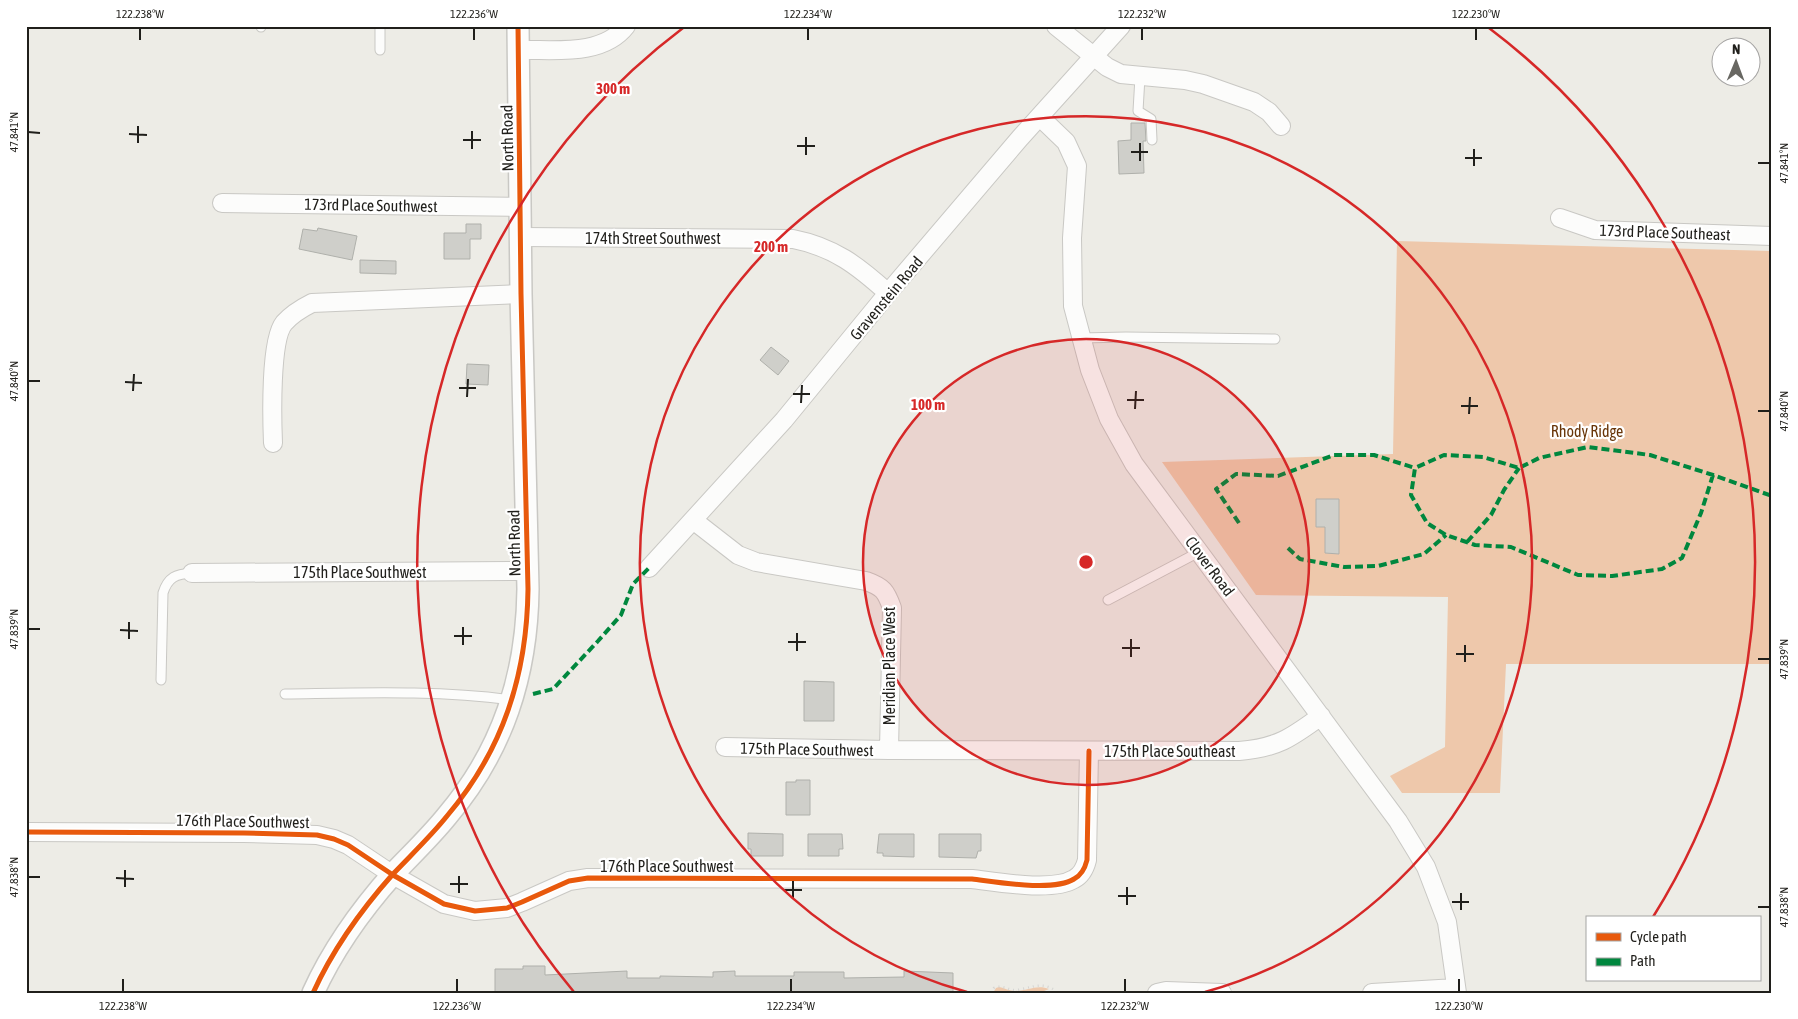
<svg xmlns="http://www.w3.org/2000/svg" width="1798" height="1019" font-family="'Asap Condensed',sans-serif">
<style>
.green{fill:#eec8ab}
.building{fill:#cfcfca;stroke:#afb0ab}
.lines{fill:none;stroke-linecap:round;stroke-linejoin:round}
.service-casing{stroke:#c9c8c4;stroke-width:11}
.minor-casing{stroke:#c9c8c4;stroke-width:20}
.tertiary-casing{stroke:#c9c8c4;stroke-width:24}
.path{stroke:#d5d4d2;stroke-width:2.5;stroke-dasharray:1 4;stroke-linecap:butt}
.service{stroke:#fcfcfb;stroke-width:9}
.minor{stroke:#fcfcfb;stroke-width:18}
.tertiary{stroke:#fcfcfb;stroke-width:21}
.quiet{stroke:#00873e;stroke-width:4;stroke-dasharray:8 4;stroke-linecap:butt}
.cycleway-casing{stroke:#fff;stroke-width:8}
.cycleway{stroke:#e8590c;stroke-width:5}
.ticks{fill:none;stroke:#201f1b;stroke-width:2}
.ring{fill:none;stroke:#d62828;stroke-width:2.5}
.labels{text-anchor:middle;dominant-baseline:central;stroke-width:4.5;stroke-linejoin:round;paint-order:stroke}
.street-label{font-size:16px;fill:#201f1b;stroke:#fff}
.park-label{font-size:16px;fill:#683508;stroke:#fff}
.centre{fill:#d62828;stroke:#fff;stroke-width:2.5}
.ring-label{font-size:15px;text-anchor:middle;font-weight:bold;fill:#d62828;stroke:#fff;stroke-width:4.5;stroke-linejoin:round;paint-order:stroke}
.neatline{fill:none;stroke:#201f1b;stroke-width:2}
.ticks-label{font-size:12px;text-anchor:middle;fill:#201f1b}
</style>
<rect width="100%" height="100%" fill="#edece6"/>
<path class="green" d="M1397,241L1772,251V664H1506L1500,793H1402L1390,776L1445,747L1448,597L1256,595L1162,462L1393,454Z
M999,987C1005,988 1009,991 1015,991C1027,991 1037,984 1049,989L1039,993H993L996,988Z"/>
<path class="building" d="M1131,123H1145L1146,141H1143L1144,173L1119,174L1118,141L1131,140Z
M466,224H481V239H470V259H444V233H466Z
M318,228L357,236L352,260L299,249L303,229L317,231Z
M360,260L396,261V274L360,273Z
M771,347L789,361L778,375L760,360Z
M467,364L489,365L488,385L466,384Z
M1316,499H1339V554L1325,553V527H1316Z
M804,681L834,682V721H804Z
M796,780H810V815H786V782H796Z
M748,833L783,834V856H751V849H748Z
M808,834H842L843,849H839V856H808Z
M879,834H914V857L883,856V853H877Z
M939,834H981V851H978L976,858L939,857Z
M523,966H545V975L627,971V978H660V976L713,977V972L735,971V976H794V972H844V978L904,977V971L953,973V993H495V969H523Z"/>
<g class="lines">
<defs>
<path id="service" d="M380,26V50
M261,27V26
M1140,77L1138,111L1151,119L1152,140
M1081,338L1126,337L1275,339
M1108,600L1199,552
M161,680L163,593C168,577 176,574 192,573
M285,694C361,693 437,690 512,700"/>
<path id="minor" d="M1056,26L1107,67L1121,74L1185,80L1203,84L1254,102L1269,112L1281,126
M519,50C553,49 602,57 626,26
M1040,117L1066,142L1077,166L1072,238L1073,306L1090,370L1109,419L1134,464L1398,821L1426,867L1447,922L1457,993
M222,203L520,207
M1560,218L1595,230L1772,236
M521,237L793,239C834,247 858,266 888,293
M273,443C272,419 270,340 284,323C292,314 302,308 312,303L521,294
M693,520L738,555L756,562L866,581C883,587 886,591 892,608L889,750
M649,568L784,420L888,293L1020,138L1121,26
M192,573L527,571
M725,747L889,750L1239,751C1277,748 1291,738 1321,716
M26,832L244,833L317,835L334,839L348,845L393,875L444,904L475,911L507,908L522,902L569,881L588,878L972,879C997,882 1053,892 1074,879C1082,875 1085,868 1087,860L1089,751
M1157,993L1166,991L1222,993
M1372,993L1456,988"/>
<path id="tertiary" d="M313,993C333,949 361,910 393,874C411,855 431,836 447,816C503,750 527,675 528,589L521,294L518,26"/>
</defs>
<use href="#service" class="service-casing"/>
<use href="#minor" class="minor-casing"/>
<use href="#tertiary" class="tertiary-casing"/>
<path class="path" d="M992,993L994,988C1003,984 1008,991 1017,990C1030,988 1041,982 1053,989"/>
<use href="#service" class="service"/>
<use href="#minor" class="minor"/>
<use href="#tertiary" class="tertiary"/>
<path class="quiet" d="M1713,475L1701,513L1682,558L1662,569L1612,576L1578,575L1511,547L1475,545L1446,535L1427,523L1411,495L1415,468L1444,455L1483,457L1519,468L1539,458L1588,447L1650,455L1713,475L1772,496
M1239,523L1216,489L1236,474L1278,476L1334,455H1374L1415,468
M1467,542L1491,515L1504,490L1519,468
M1288,548L1300,559L1344,567L1378,566L1424,554L1446,535
M533,694L553,689L598,641L621,615L633,584L649,568"/>
<defs>
<path id="cycleway" d="M26,832L244,833L317,835L334,839L348,845L393,875L444,904L475,911L507,908L522,902L569,881L588,878L972,879C997,882 1053,892 1074,879C1082,875 1085,868 1087,860L1089,751
M313,993C333,949 361,910 393,874C411,855 431,836 447,816C503,750 527,675 528,589L521,294L518,26"/>
</defs>
<use href="#cycleway" class="cycleway-casing"/>
<use href="#cycleway" class="cycleway"/>
</g>
<path class="ticks" d="M140,40V28M474,40V28M808,40V28M1142,40V28M1476,40V28M28,132L40,133M129,134L147,135M463,140H481M138,143V126M797,146H815M472,149V131M1131,152H1148M806,155V137M1465,158H1482M1140,161V143M1758,163H1770M1474,166V149M28,381H40M125,382L142,383M459,388H476M133,391L134,374M793,394H810M467,397L468,379M1127,400H1144M801,403L802,385M1461,406H1478M1135,409L1136,391M1758,411H1770M1469,414L1470,397M28,629H40M120,630L138,631M454,636H472M129,639V622M788,642H806M463,645V627M1122,648H1140M797,651V633M1456,654H1474M1131,657V639M1758,659H1770M1465,662V645M28,877H40M116,878L134,879M450,884H468M125,887V870M784,890H802M459,893V876M1118,896H1136M793,899V881M1452,902H1469M1127,905V887M1758,907H1770M1461,910V893M123,992V979M457,992V979M791,992V979M1125,992V979M1459,992V979"/>
<circle cx="1086" cy="562" r="223" fill="#d62828" fill-opacity=".12"/>
<g class="ring">
<circle cx="1086" cy="562" r="223"/>
<path d="M967 992A446 446 0 1 1 1205 992"/>
<path d="M574 992A669 669 0 0 1 683 28M1489 28A669 669 0 0 1 1653 917"/>
</g>
<g class="labels">
<g class="street-label">
<text transform="translate(507 138) rotate(-91)">North Road</text>
<text transform="translate(371 205) rotate(1)">173rd Place Southwest</text>
<text transform="translate(1665 232) rotate(2)">173rd Place Southeast</text>
<text x="653" y="238">174th Street Southwest</text>
<text transform="translate(886 298) rotate(-50)">Gravenstein Road</text>
<text transform="translate(514 543) rotate(-91)">North Road</text>
<text transform="translate(1210 566) rotate(53)">Clover Road</text>
<text x="360" y="572">175th Place Southwest</text>
<text transform="translate(889 666) rotate(-90)">Meridian Place West</text>
<text transform="translate(807 749) rotate(1)">175th Place Southwest</text>
<text x="1170" y="751">175th Place Southeast</text>
<text transform="translate(243 821) rotate(1)">176th Place Southwest</text>
<text x="667" y="866">176th Place Southwest</text>
</g>
<g class="park-label">
<text x="1587" y="431">Rhody Ridge</text>
</g>
</g>
<circle cx="1086" cy="562" r="8" class="centre"/>
<g class="ring-label">
<text x="613" y="94">300 m</text>
<text x="771" y="252">200 m</text>
<text x="928" y="410">100 m</text>
</g>
<rect width="1798" height="1019" fill="none" stroke="#ffffff" stroke-width="55"/>
<rect x="1586" y="916" width="175" height="65" fill="#ffffff" stroke="#a6a5a4"/>
<rect x="1596" y="933" width="25" height="8" fill="#e8590c" stroke="#a6a5a4"/>
<text x="1630" y="942" font-size="15" fill="#201f1b">Cycle path</text>
<rect x="1596" y="958" width="25" height="8" fill="#00873e" stroke="#a6a5a4"/>
<text x="1630" y="966" font-size="15" fill="#201f1b">Path</text>
<g transform="translate(1736 62) rotate(1)"><circle r="24" fill="#ffffff" stroke="#a6a5a4"/>
<path d="M0-4L9 19L0 12L-9 19Z" fill="#686762"/>
<text y="-8" font-size="14" font-weight="bold" text-anchor="middle" fill="#201f1b">N</text>
</g>
<rect x="28" y="28" width="1742" height="964" class="neatline"/>
<g class="ticks-label">
<text x="140" y="18">122.238°W</text>
<text x="474" y="18">122.236°W</text>
<text x="808" y="18">122.234°W</text>
<text x="1142" y="18">122.232°W</text>
<text x="1476" y="18">122.230°W</text>
<text transform="translate(14 132) rotate(-90)" y="4">47.841°N</text>
<text transform="translate(1784 163) rotate(-90)" y="4">47.841°N</text>
<text transform="translate(14 381) rotate(-90)" y="4">47.840°N</text>
<text transform="translate(1784 411) rotate(-90)" y="4">47.840°N</text>
<text transform="translate(14 629) rotate(-90)" y="4">47.839°N</text>
<text transform="translate(1784 659) rotate(-90)" y="4">47.839°N</text>
<text transform="translate(14 877) rotate(-90)" y="4">47.838°N</text>
<text transform="translate(1784 907) rotate(-90)" y="4">47.838°N</text>
<text x="123" y="1010">122.238°W</text>
<text x="457" y="1010">122.236°W</text>
<text x="791" y="1010">122.234°W</text>
<text x="1125" y="1010">122.232°W</text>
<text x="1459" y="1010">122.230°W</text>
</g>
</svg>
